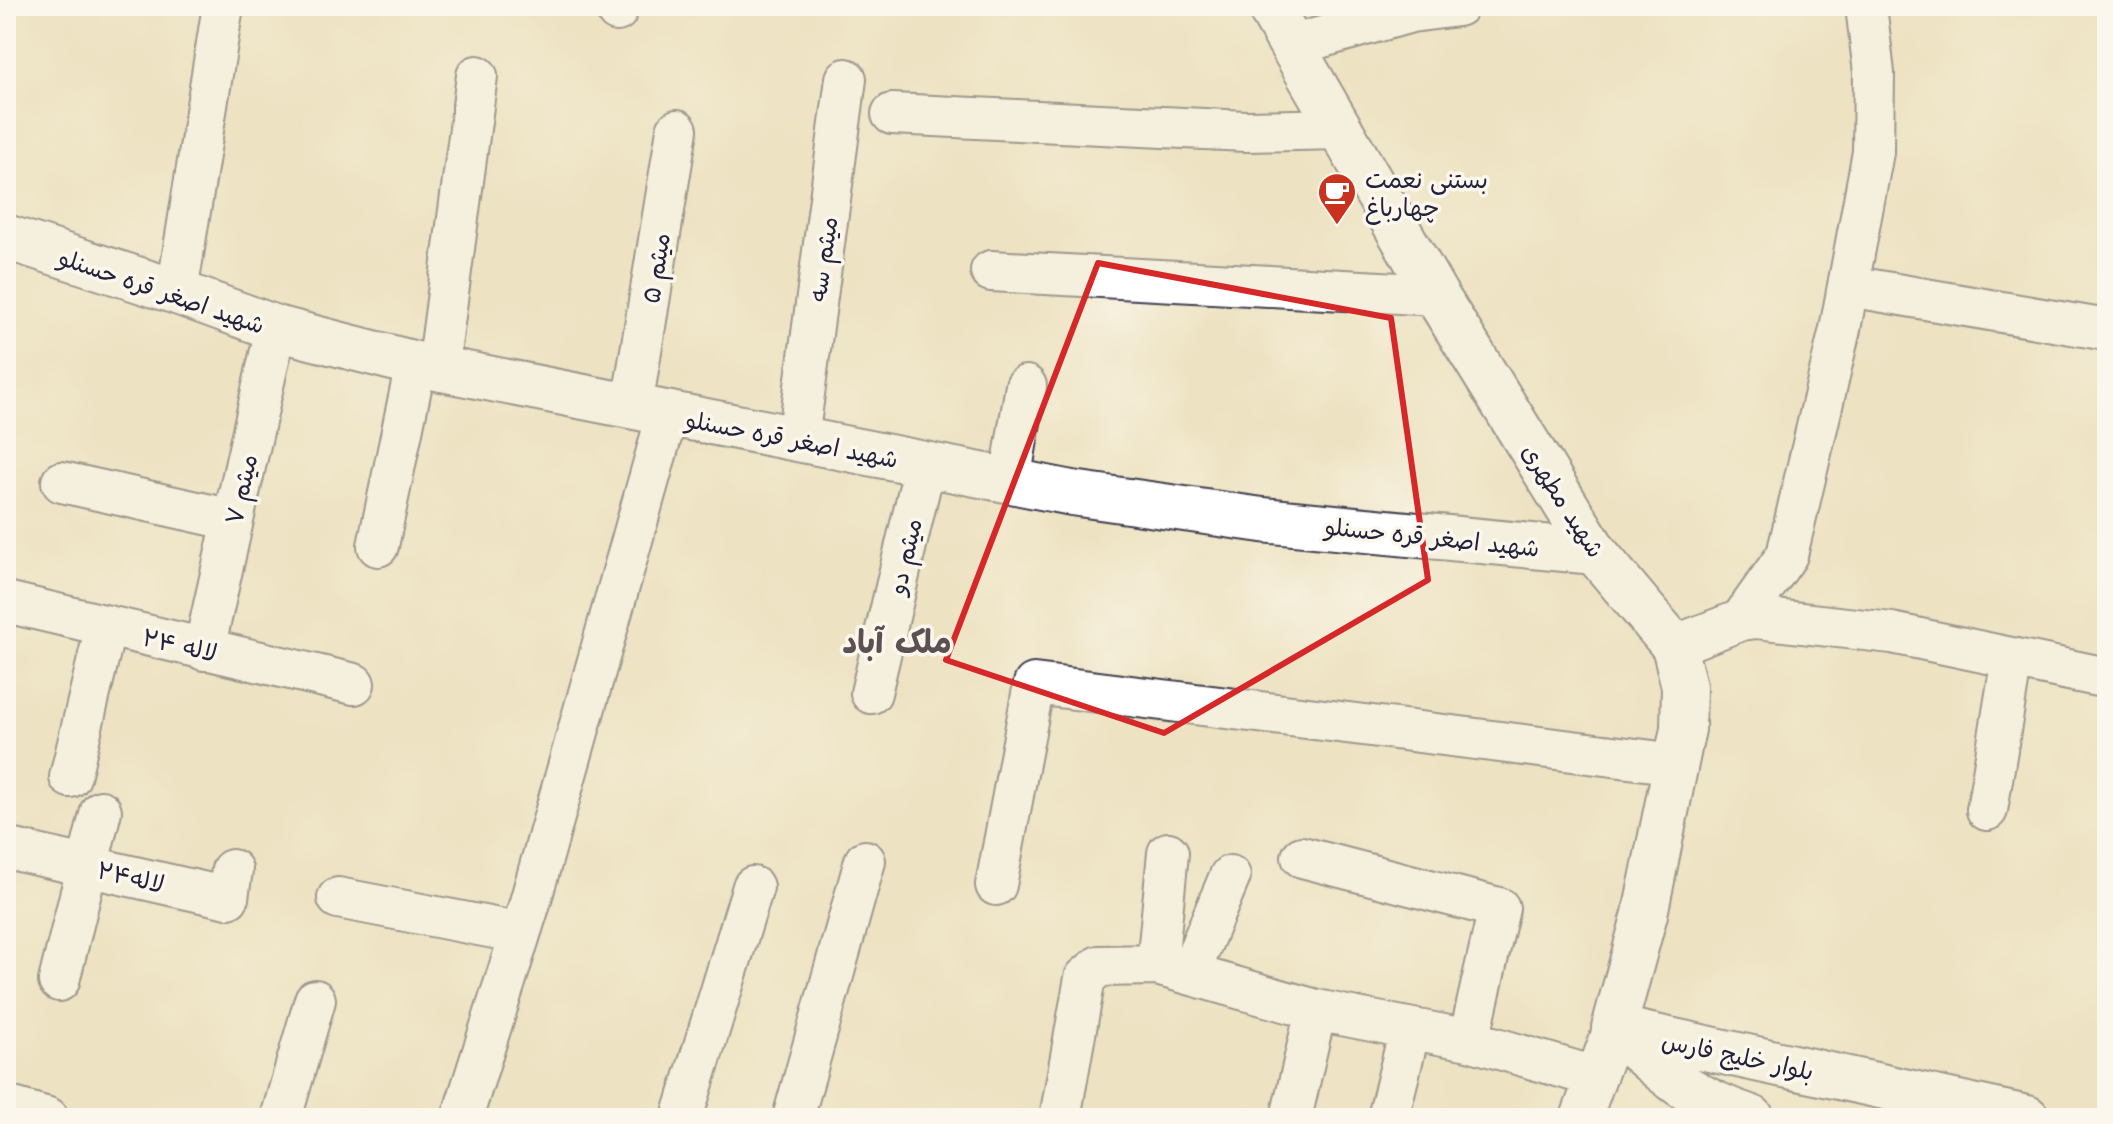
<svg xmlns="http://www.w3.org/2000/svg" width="2113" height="1124" font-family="Mali,'Playpen Sans Arabic',sans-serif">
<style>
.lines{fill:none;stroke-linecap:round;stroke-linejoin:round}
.street-casing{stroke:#403f4f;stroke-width:44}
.secondary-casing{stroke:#403f4f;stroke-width:48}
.street{stroke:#fff;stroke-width:40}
.secondary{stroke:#fff;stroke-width:44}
.marked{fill:none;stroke:#d62828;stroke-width:6;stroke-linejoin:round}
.labels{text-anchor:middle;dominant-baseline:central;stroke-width:7;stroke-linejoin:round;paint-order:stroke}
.poi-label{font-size:24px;fill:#22223b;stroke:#fbf7ec;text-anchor:start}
.street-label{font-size:24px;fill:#22223b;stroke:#fbf7ec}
.district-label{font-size:32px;font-weight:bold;fill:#5c5053;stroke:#fbf7ec}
</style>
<rect width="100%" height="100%" fill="#fbf7ec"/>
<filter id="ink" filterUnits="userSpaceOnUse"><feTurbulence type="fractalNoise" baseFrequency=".0125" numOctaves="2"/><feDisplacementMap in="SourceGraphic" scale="16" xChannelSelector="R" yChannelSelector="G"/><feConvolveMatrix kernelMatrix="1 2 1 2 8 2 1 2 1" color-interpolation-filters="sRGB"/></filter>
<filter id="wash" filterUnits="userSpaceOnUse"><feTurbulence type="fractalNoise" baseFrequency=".006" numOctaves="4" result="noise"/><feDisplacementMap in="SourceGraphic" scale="32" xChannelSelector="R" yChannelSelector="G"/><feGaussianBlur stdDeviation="1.8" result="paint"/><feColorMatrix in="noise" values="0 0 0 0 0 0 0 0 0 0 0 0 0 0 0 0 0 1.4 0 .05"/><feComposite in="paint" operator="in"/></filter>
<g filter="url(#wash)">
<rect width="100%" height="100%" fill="#ede2c1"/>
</g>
<g filter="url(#ink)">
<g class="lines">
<defs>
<path id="street" d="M617,11V6
M1294,45L1411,12L1458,6
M892,114L1246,131L1342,129
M991,271L1436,295
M1849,286L2107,330
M177,292L223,6
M438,368L477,76
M632,406L677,130
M798,439L846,79
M1010,481L1026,386
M62,482L233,520
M378,546L416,364
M6,602L354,684
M1741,620L1787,555L1840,329L1873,152L1874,73L1866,6
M1674,646L1741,620L1756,618L1892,633L2107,678
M204,650L276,328
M871,693L925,465
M70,777L106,626
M1987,810L2012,658
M6,848L228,898L232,870
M1302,857L1499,908L1469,1040
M996,885L1034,684L1677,764
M338,898L520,933
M1157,965L1168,853
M1189,974L1230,876
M59,981L101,811
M6,1106L48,1118
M281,1118L315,1000
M462,1118L529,906L668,412
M682,1118L753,887
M793,1118L865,861
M1060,1118L1085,978L1099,966L1157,965L1316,1010L1469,1040L1595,1077
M1291,1118L1316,1010
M1388,1118L1410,1029
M1581,1118L1614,1028"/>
<path id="secondary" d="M1269,6L1436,295L1595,552L1674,646L1684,686L1683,729L1645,914L1614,1028
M6,237L177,292L276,328L416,364L1072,493L1262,520L1595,552
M1614,1028L2027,1118
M1615,1030C1666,1074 1687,1097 1752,1118"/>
</defs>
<use href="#street" class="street-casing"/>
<use href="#secondary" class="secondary-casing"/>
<use href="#street" class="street"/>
<use href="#secondary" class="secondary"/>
</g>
</g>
<path d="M0 0H2113V1124H0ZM1098,263L1391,318L1428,580L1164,733L946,660Z" fill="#ede2c1" fill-opacity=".55" fill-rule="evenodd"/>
<path class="marked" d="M1098,263L1391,318L1428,580L1164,733L946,660Z"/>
<defs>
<symbol id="cafe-pin" viewBox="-11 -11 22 30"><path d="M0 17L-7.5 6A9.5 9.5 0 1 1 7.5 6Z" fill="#c8321e" stroke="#fbf7ec"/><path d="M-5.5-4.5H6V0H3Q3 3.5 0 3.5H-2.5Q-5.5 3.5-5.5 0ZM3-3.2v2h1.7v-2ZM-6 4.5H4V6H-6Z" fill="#fff"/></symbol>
</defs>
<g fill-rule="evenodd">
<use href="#cafe-pin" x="1315" y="170" width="44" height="60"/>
</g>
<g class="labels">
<g class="poi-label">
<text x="1365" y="178">بستنی نعمت<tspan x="1365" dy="28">چهارباغ</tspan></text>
</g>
<g class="street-label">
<text transform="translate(822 259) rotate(-82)">میثم سه</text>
<text transform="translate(655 268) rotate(-81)">میثم ۵</text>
<text transform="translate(162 290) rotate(19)">شهید اصغر قره حسنلو</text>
<text transform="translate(792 438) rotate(11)">شهید اصغر قره حسنلو</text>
<text transform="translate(240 489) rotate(-77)">میثم ۷</text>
<text transform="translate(1564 500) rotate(57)">شهید مطهری</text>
<text transform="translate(1432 536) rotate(6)">شهید اصغر قره حسنلو</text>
<text transform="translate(904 556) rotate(-77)">میثم دو</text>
<text transform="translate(180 644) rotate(13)">لاله ۲۴</text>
<text transform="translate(131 876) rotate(13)">لاله۲۴</text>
<text transform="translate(1738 1055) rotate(12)">بلوار خلیج فارس</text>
</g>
<g class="district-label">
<text x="897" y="640">ملک آباد</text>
</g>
</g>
<rect width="2113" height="1124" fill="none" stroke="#fbf7ec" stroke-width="32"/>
</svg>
